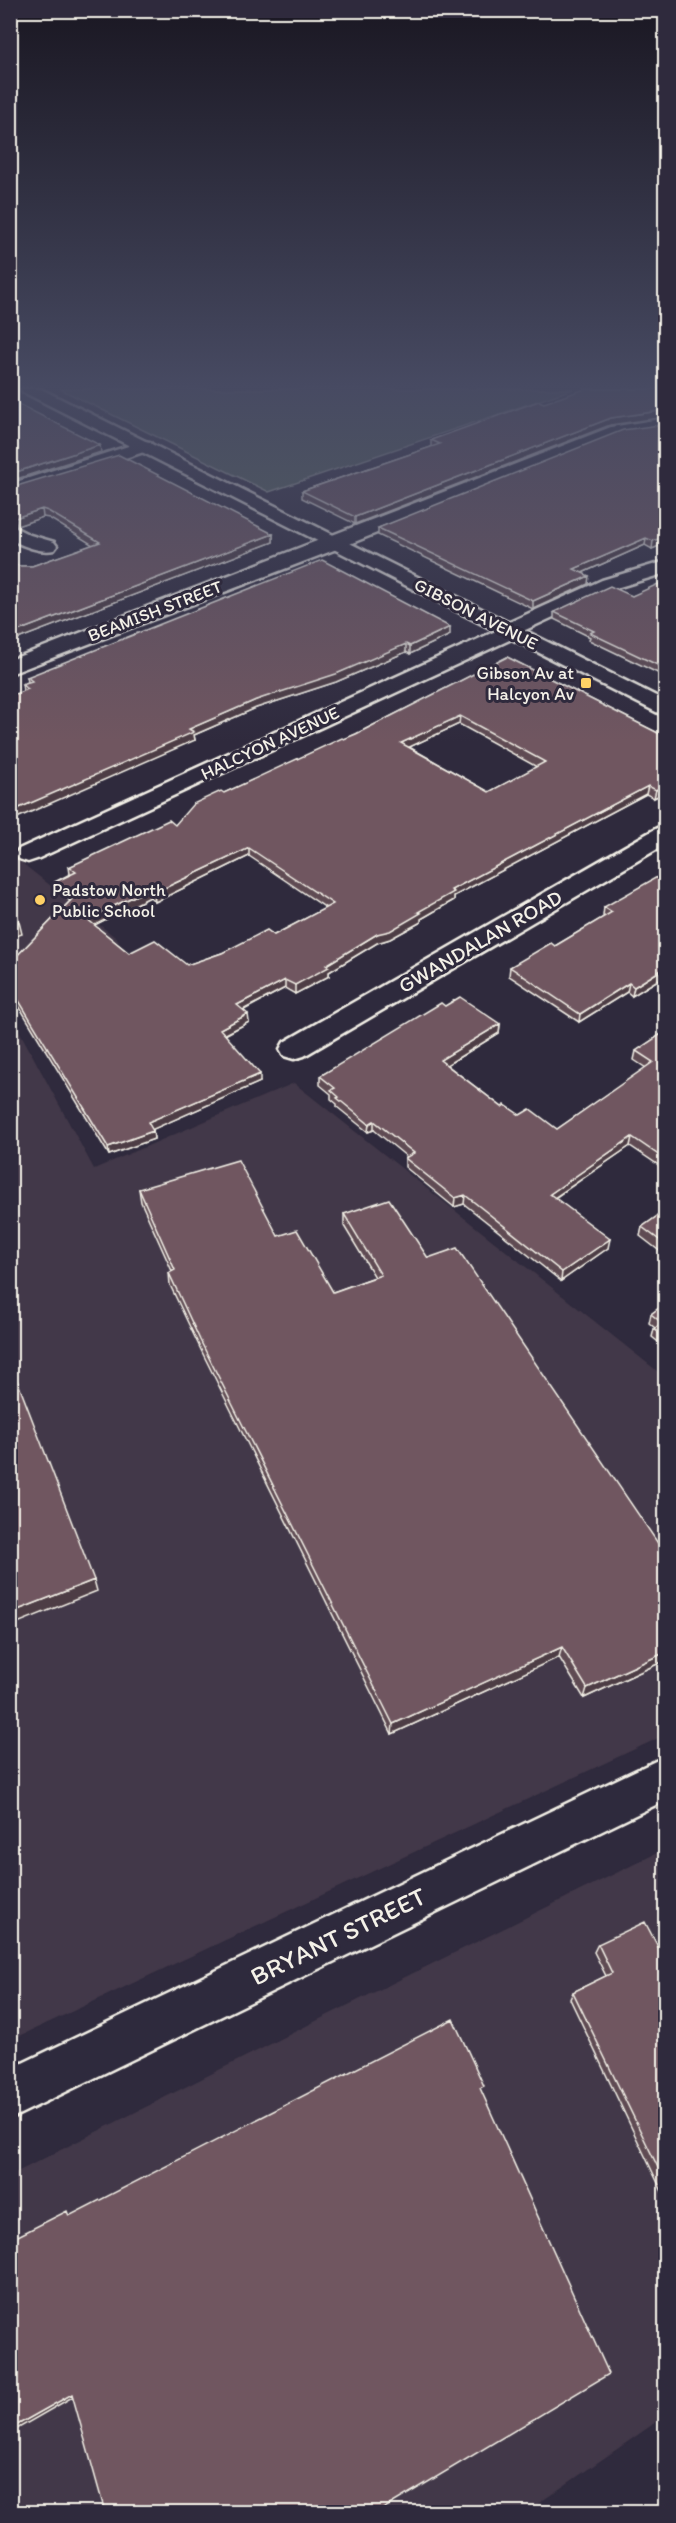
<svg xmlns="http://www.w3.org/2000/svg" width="676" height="2523" font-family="Itim,sans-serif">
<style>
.built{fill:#423848}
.green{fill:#58685f;stroke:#a6aca4;stroke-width:1.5}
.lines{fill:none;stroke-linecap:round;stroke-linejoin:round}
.minor-casing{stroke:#f4f1e8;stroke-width:5}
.major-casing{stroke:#f4f1e8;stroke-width:5}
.minor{fill:#2f2a3d;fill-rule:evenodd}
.major{fill:#2f2a3d;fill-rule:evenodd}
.wall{fill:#5f4b53;stroke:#f4f1e8;stroke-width:1.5;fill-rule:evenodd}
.shaded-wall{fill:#4e3d44;stroke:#f4f1e8;stroke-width:1.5}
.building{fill:#6f5761;stroke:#f4f1e8;stroke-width:1.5;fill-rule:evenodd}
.poi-dot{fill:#ffd166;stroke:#2f2a3d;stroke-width:2}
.labels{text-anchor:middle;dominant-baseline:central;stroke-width:6;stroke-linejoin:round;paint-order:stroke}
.far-street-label{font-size:18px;fill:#f4f1e8;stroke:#2f2a3d}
.far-poi-label{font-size:18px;fill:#f4f1e8;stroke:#2f2a3d;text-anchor:end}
.street-label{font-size:21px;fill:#f4f1e8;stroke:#2f2a3d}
.near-street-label{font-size:26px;fill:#f4f1e8;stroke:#2f2a3d}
</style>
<rect width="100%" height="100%" fill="#2f2a3d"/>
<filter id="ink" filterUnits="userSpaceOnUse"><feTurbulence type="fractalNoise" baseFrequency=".0167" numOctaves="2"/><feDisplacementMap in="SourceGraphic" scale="12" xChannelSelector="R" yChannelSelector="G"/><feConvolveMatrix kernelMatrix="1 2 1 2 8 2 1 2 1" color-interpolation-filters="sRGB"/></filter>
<g filter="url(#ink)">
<path class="built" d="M10,853L17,859L120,941L11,971Z
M10,1014L94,1169L294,1083L666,1378L665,1735L11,2040Z
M665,1849V2416L526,2512H11V2175L326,2016Z"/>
<path class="green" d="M60,389H573L269,492Z"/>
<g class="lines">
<defs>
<path id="minor" d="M666,418V428L621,435L342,547L10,674V660L611,427Z
M144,441L150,442L153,446L150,450L10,495V484Z
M10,525L30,535L54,542L57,546L54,550C41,553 22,546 10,539Z
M666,561V573L616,588L521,632L518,636L37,859L28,862L19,859L15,854L19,849L498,630L501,626L602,580Z
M666,826V844L304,1056L294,1059L284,1056L280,1049L284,1042L657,828Z
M666,1756V1800L10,2119V2069Z"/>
<path id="major" d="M21,389H41L666,701V717L23,392Z"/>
</defs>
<use href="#minor" class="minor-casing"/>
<use href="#major" class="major-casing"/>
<use href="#minor" class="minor"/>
<use href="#major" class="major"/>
</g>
<path class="wall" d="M666,389V417L610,425L355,524L302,498V491L431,447V440L544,403Z
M666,424V543L652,549L645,545L582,573L588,584L533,609L378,535V528Z
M10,488L273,534V542L10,642V560L19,566H32L93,545L49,518L43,517L17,526L10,523Z
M666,586V677L589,640L590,637L554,619V612L632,596Z
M450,635L410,654L406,652L336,682L256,708L194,735L195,740L23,691L22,684L28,682L27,677Z
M507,657L666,737V792L654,798L646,794L454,896V900L421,919V922L390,939L377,943L329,972V976L295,994L285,988L244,1010L249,1022L225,1035L260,1082L153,1129L154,1139L109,1155L11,993L10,990V984L12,983L10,979V963L70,901L57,890L55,882L70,874L69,867L175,825L224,793L356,734ZM459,724L537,767L489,792L409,747ZM249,856L326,908L274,935L187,965L129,953L94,925L150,897L155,902Z
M604,907L666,945V975L632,996L627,992L579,1022L509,976L510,967L555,946L604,917L603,916Z
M445,1006L500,1024L499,1033L447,1065L502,1107L520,1115L557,1129L646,1068L634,1060L636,1051L666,1031V1170L630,1146L555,1198L608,1248L561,1281L464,1204L454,1207L405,1167V1158L407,1157L374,1130L368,1132L337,1107V1104L331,1099V1094L320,1085V1076Z
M139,1189L278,1236L333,1292L375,1277L344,1226V1214L428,1258L666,1555V1660L584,1698L559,1657L392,1734L202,1352L170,1285L169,1273L172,1271L141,1202Z
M666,1210V1256L640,1236L642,1227Z
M666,1303V1348L652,1337L654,1329L655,1328L649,1323L651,1314Z
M598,1944L666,1962V2200L570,1999L573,1992L606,1976L594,1952Z"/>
<path class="shaded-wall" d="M666,410V417L610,425L355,524V517L611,418Z
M100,445L101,452L10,481V474Z
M42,509L43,517L17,526L15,518Z
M273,534V542L10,642V634Z
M666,536V543L652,549L653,541Z
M646,538L645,545L573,577L574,569Z
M589,576L588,584L533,609V601Z
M450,627V635L410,654V646Z
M406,644V652L336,682L256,708L194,735L195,740L10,821V812L189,729L256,700Z
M460,716L459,724L401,751V743Z
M666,784V792L654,798L656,790Z
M648,786L646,794L454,896V900L421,919V922L390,939L377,943L329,972V976L295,994V985L326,965L377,934L418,912L451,890Z
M249,848V856L155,902L154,893Z
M149,889L150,897L89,928L87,919Z
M19,922L22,934L10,938V924Z
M666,930V944L659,941Z
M666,967V975L632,996L634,987Z
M285,980V988L237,1013V1005Z
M629,983L627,992L579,1022L580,1014Z
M248,1014L249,1022L220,1037V1029Z
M500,1024L499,1033L440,1069V1060Z
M260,1074V1082L149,1131L148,1122Z
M374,1121V1130L368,1132L369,1124Z
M153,1131L154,1139L109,1155L108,1147Z
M632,1137L630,1146L548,1202L550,1194Z
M465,1195L464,1204L454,1207L455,1198Z
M610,1239L608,1248L561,1281L562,1272Z
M94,1580L97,1591L10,1626V1613Z
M562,1647L559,1657L392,1734L393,1724Z
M666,1652V1660L584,1698L587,1688Z
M72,2394L76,2395L10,2433V2429Z"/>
<path class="building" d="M585,389H666V410L611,418L355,517L302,491L440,444L431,440L539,401L544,403Z
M10,400L100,445L10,474Z
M666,424V536L653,541L646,538L574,569L589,576L533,601L378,528L623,430Z
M119,455L273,534L10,634V560L19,566H32L100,542L48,511L42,509L15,518L10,516V488Z
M322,560L450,627L410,646L406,644L336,674L256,700L189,729L194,732L10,812V696L28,689L22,684L32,681L27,677Z
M658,584L663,587L666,586V669L590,633L594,631L554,612L610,586L632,596Z
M507,657L666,737V784L656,790L648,786L451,890L454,892L418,912L421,913L390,931L377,934L326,965L329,967L295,985L285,980L237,1005L248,1014L220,1029L260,1074L148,1122L153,1131L108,1147L10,986V984L14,983L10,975V963L74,897L55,882L76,872L69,867L169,820L175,825L193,804L221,791L224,793L342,738L344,739L356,734ZM460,716L545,762L489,792L401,743ZM249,848L333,904L274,935L267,930L222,953L187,965L155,940L129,953L87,919L149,889L154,893Z
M666,872V937L659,941L666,945V967L634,987L629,983L580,1014L510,967L551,943L555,946L612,912L604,907Z
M10,904L19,922L10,924Z
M460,997L500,1024L440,1060L502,1107L505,1105L520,1115L530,1109L557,1129L653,1062L636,1051L666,1031V1160L632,1137L550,1194L610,1239L562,1272L465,1195L455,1198L405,1158L414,1153L374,1121L369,1124L337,1098L339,1097L331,1090L335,1088L320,1076L441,1003L445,1006Z
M238,1160L278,1236L297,1230L333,1292L381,1275L344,1214L389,1199L428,1258L457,1248L666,1555V1652L587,1688L562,1647L393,1724L200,1340L169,1273L175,1270L139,1189Z
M666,1210V1245L642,1227Z
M666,1303V1338L654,1329L662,1323L651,1314Z
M10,1362L94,1580L10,1613Z
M645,1922L666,1962V2184L573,1992L612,1973L598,1944Z
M453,2019L484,2086L480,2088L609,2374L378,2512H105L72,2394L10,2429V2240L67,2211L69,2216Z"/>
</g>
<linearGradient id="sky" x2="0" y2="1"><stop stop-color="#1a1722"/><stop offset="0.52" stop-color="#474a62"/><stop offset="1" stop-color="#474a62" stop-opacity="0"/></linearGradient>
<rect width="676" height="742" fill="url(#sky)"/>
<g class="poi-dot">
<rect x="580" y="677" width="12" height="12" rx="3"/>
<circle cx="40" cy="900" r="6"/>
</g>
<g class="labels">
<g class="far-street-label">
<text transform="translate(155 611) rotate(-21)">BEAMISH STREET</text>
<text transform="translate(476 614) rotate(27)">GIBSON AVENUE</text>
<text transform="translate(270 743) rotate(-25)">HALCYON AVENUE</text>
</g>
<g class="far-poi-label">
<text x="574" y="673">Gibson Av at<tspan x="574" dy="21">Halcyon Av</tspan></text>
<text x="52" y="890" text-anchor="start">Padstow North<tspan x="52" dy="21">Public School</tspan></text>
</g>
<g class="street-label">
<text transform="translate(480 941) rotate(-30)">GWANDALAN ROAD</text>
</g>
<g class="near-street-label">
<text transform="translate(338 1936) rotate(-26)">BRYANT STREET</text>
</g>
</g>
<rect width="676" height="2523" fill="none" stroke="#2f2a3d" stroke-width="36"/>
<rect x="18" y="18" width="640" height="2487" fill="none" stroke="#f4f1e8" stroke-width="2" filter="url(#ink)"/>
</svg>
